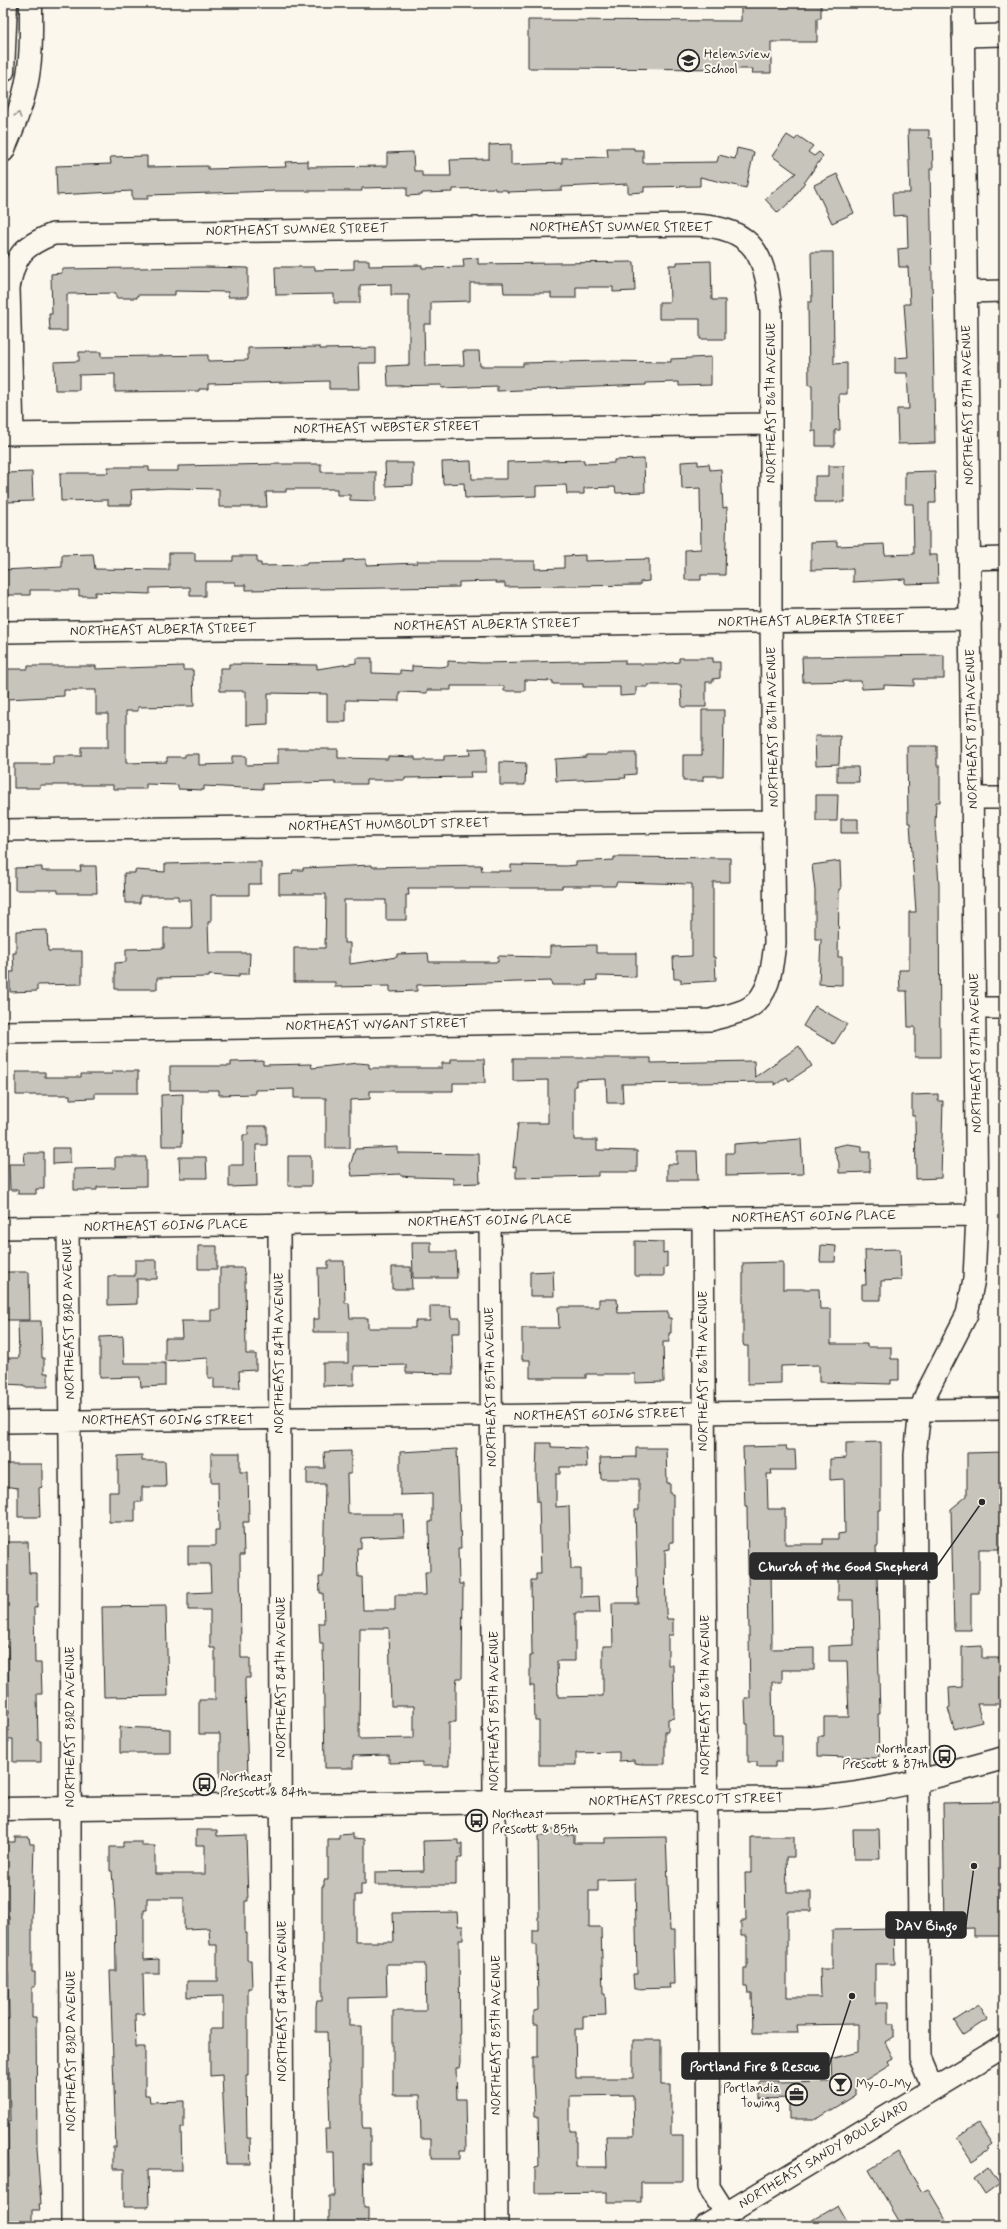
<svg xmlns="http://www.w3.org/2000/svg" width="1007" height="2229" font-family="Mynerve,sans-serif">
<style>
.building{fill:#c7c4bc;stroke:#2b2b2b;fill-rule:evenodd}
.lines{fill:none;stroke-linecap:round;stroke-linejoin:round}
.minor-casing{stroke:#2b2b2b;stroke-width:24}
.tertiary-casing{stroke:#2b2b2b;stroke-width:25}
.primary-casing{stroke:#2b2b2b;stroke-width:25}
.minor{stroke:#fbf7ec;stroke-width:21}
.tertiary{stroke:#fbf7ec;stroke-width:22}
.primary{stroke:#fbf7ec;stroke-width:22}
.oneway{stroke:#93918c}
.labels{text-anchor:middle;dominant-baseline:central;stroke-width:4;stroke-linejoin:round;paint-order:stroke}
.poi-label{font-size:13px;fill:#2b2b2b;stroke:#fbf7ec;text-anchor:start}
.street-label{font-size:13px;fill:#2b2b2b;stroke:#fbf7ec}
.leader{fill:none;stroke:#2b2b2b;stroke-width:1.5}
.callout-dot{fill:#2b2b2b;stroke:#fbf7ec;stroke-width:1.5}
.callout{fill:#2b2b2b;stroke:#2b2b2b;stroke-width:1.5}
.callout-label{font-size:14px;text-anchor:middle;font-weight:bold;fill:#fff}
</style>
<rect width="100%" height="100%" fill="#fbf7ec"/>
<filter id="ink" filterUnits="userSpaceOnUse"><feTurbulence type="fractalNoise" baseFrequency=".025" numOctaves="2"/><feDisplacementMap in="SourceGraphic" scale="8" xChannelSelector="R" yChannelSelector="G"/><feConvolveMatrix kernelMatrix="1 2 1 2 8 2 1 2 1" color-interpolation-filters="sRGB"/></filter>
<g filter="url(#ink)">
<path class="building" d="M741,3H821V18H817V42H771V73H752L753,69L528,68V20L741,21Z
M908,130H929V138H932L933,169H930L935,443L898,444L897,409H909L907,373H895V358L908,357L904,304H910L908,267H899L898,249L908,248L907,215L893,216L892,193H910Z
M787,135L795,140L798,136L813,146L808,152L814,156L819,152L823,156L793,199L778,213L765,199L796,173L772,156Z
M511,144V165L562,163V158L608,157L607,148H634V150H643V163L717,162L719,155L735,159L737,148L754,152L746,188L700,177V186L644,187V192L628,193V184L562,187V190L507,192V190H495V188L453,189V192L422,193V195L407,196V187L362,188V191H276L148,195V199H132V191L57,195L56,166L111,164L110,157L147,156V167L208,166V169L286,167L285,162L308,161V167L387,166V153L413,152L414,171H422V176H451L450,160L489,159V145Z
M837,174L854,213L832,223L814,185Z
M811,252H833L834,364L847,363V394H839L840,430H835V446H816V431H812V385H809L808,302H812Z
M478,258V264L634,262L635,291L613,292V287H576V298H551V293H504L503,283H470V301L431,302V324H424L425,366L464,365L463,351H479L480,366H523V363L603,361L671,362V359L711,357V385L679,386V382L646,383V385L497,391V386L442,388V385L388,386L387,366L409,365V295H391V284L360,285V303H334V294L276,295L275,267H315V270L354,269V260H369V266L422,265V268L464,267L463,259Z
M711,261L712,300H725V339H700V319H659V302H670L669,265H677V262Z
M205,267L248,268V297H228V292L175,291V295H137V298H116V293L67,294V331H50L49,314H52L51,274L62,273V269Z
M320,347V349L376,348V363H359L360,389H329V381L208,384V389H199V391L115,392V374L79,375V390H55L54,362L79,361V352H101V357L208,355V361L248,360V348Z
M644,459L645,492L616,493L615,487L584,488V494H567L566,485L536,486V496L465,498L464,483L443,484L442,462L471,461L472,479H507V462L584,460V464L614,463V460Z
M698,461V465L709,464L710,470L721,469L723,508L727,507L725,575H701V580H685V550L701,549L700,488L682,489L681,462Z
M385,463H413V485L386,486Z
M282,464H321V472H376V501L350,500V495H337V489H286V492H266L267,507H219V489L168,488L131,490L132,505H108V500L61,501L60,473H108V467H149V471H178V466Z
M828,466H844V502H815V476H828Z
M935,471L936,503H929V555H937L938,583L905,584V579L853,582V569L811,570V542L837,541V546L884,544L885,555L914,554L913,504H905V472Z
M32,472L33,501L7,502L6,473Z
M169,553H195V561H233V556H257V563H261V566L306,565L307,563L344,562V560L366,559V565L417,563V561H535V569L564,568V556L585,555V561L649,559V581L640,582V585L505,587V583H496V581L459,582V587L246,590V585H235V582H205V596H190V587L150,588V594L95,592V596H79V590H30V595H3V570L62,567V555L93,554L95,569L169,570Z
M944,655V679H914V686L884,685V688L862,689L861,681L803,682L802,657Z
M356,658H372V673L400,674V670L412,671V666L439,667L448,666V661L482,663L625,660V664H662L679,662V658H713V662H720V678L713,679V682H706V707H682L681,685H648V687H636V695L620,696V687H583V684H553V681L525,680V691H504V686H451V690H427V693L399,692V701L346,700V722H327V694L268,693V724L246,725V691H220V668H229V664L317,665V669L356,663Z
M28,666H96V669L183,666V670H193L194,706L138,707V711H126V763L167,762V757H185V754H199V765L232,764V756H246V765L278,764V749H338V758L388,759V756L415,757V760H444V756L470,755L469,749L486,748V772H470L471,777L405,778V780H366V784H335V782L263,784V789L204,786V790L178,789V785L146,784V789H113V785H40V788H14V764H53V756H81V747H108V714H96V690H64V696L8,699V669H28Z
M702,710H724L723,776H703V781H683V755H702Z
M815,736H840L839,764L816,765Z
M907,746H937V766H940V802H936L935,823L939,885L940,1057H915V1027H908L907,991H900L899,970H909V912H916L910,823H908Z
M608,753H636V774L625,775L626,778L556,781L555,759L586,757V755H608Z
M500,762L526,763L525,785H500Z
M837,767H858L859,782H837Z
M816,795H838L837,821H816Z
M841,819H858V833H841Z
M614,857L730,858V882H713V957H715L716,981L681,983V979H674L673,957L692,956V884L617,882L615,886H562V888H408L409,895H406V920H386V900H344V943H350V964L397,957V954L428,953L429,962H498V956L550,957V946L596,945V953H636V977L597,976V980L586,981L587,985H552L551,981L417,985V991L390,992V986L335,987V982H294V948H325L326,894H279V875L292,874L293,870H303V868L372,865V867L481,865L482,871H511V865L566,866L576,865V862L614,860Z
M840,861L841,889H839L838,957H842V985L819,984L821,939H815V891L812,865Z
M242,862H261V884H249V895H211V922H208L209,953H250L249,974H239V977L209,975V977L157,978V989H115V963L126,962V949L164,948V928H192L191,900H178V896H140V903H125L124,873H135V870L165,872V864Z
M80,866H96L97,893H58V890H15V868L42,867V871H81Z
M47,930L48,951H82V984L37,985V991L10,992V972H14L13,953H16V931Z
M815,1006L847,1024L834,1044L803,1026Z
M799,1046L812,1066L789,1081L787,1077L775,1085L774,1082L622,1084L623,1103H607L606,1079L576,1080V1086H574V1140H597V1150L637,1151V1172H598V1176L516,1178V1166L513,1167L518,1123H548V1080L513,1081V1058H651V1063L754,1061L755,1077Z
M451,1059H484L485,1083H453V1091H370V1099L350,1100V1148H326V1098H294V1089L255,1090V1094L219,1095V1090H170V1066H231V1062L263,1061V1065L311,1064L312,1068L358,1063L369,1064V1068H442V1063H451Z
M112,1071H138V1093H95V1098L70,1099V1095H16V1072H45V1077H81V1074H112Z
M183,1094L182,1146H162L161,1095Z
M938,1094V1101H943L941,1178L916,1179L915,1116H912V1095Z
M248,1126H267V1145H256L257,1186L229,1187V1165H243V1135H248Z
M801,1139L803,1174L726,1176V1153H734V1144Z
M847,1144L862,1146V1152H870V1172L839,1173V1163L833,1147Z
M398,1147V1153L479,1154L480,1183L453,1184V1178L413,1177L401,1176V1174L352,1176L350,1166L355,1149Z
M53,1148H70V1163L53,1164Z
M677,1151H697L698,1180H667V1164H677Z
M24,1153H44V1189H36V1194H18V1190H10L9,1164H25Z
M288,1156H311V1186H288Z
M115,1157H146V1186L97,1187V1190H74V1169L115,1168Z
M179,1157H206L207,1178H180Z
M635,1241L663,1242V1253L667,1252V1267H664V1276H635Z
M412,1242H431V1252H456L457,1278H413Z
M821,1245L836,1246L835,1262H820Z
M198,1246H217V1269H198Z
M900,1249L901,1280L881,1281V1300H862V1285H866L865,1250Z
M135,1260H157V1279H137V1304L108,1305V1276H135Z
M328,1261H344L345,1303H349L350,1318H368V1328H415V1321H430V1306H450L451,1318H460V1333H452L453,1374L406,1373V1365L354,1366V1385L323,1386V1363H348V1332H313V1319H319L318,1268H328Z
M783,1262V1289H819L820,1309H831V1344H867V1347H891V1359H899V1380H891V1384L819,1382V1365L781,1366V1383L748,1384V1346H744L743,1343V1263Z
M392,1267H411L412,1289H392Z
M220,1268H243L245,1276L246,1354H256V1370L239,1371L240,1388H214V1378H208V1358L165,1361V1338H182L181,1321H211V1310H220Z
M553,1271L554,1296H530V1272Z
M5,1272H29L30,1320H3Z
M599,1299H617L618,1313L668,1312V1318H671V1333H669V1342H663L664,1382L635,1383V1374H586V1378H530V1360H522V1328H559L558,1307H599Z
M18,1321H41L42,1358H44V1373H48V1387H24V1385L3,1384V1358H19Z
M123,1336L124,1363H165V1386L141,1387L140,1377L100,1378V1337Z
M881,1442V1510H878V1546H876L879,1634V1640H878L880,1714H878L879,1758L818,1756V1736H824V1717H849L847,1661H829V1646L854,1645L853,1600H838V1564H771L772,1649L814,1648V1670H782V1682H772L773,1735H782V1762H775V1767H757V1762H748V1724H746L745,1698H750L747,1507H745L743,1447L786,1446L787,1450H795L796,1470H771L772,1474H767L768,1509H785V1544H823V1539H838V1534L845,1533L844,1479L830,1480V1459L846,1458V1443Z
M537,1443H551V1447L586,1448L587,1467H560V1474H556V1507L569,1506L571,1569H581V1597L599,1596L600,1613H575V1661H557L558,1697L603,1696V1646H613L612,1603H638L635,1510H639V1479H601L600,1458L636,1457V1448H666L667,1483H670V1494H673V1542H670V1549L665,1550L666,1613L667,1619H673V1635H668V1665H673L674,1718L668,1719V1731H665V1764H642L634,1763V1760L619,1761V1752L576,1753V1765H539V1721H535L534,1686H530V1656H532L531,1580H536V1574H541L539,1502H537L536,1475Z
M457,1449L461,1548H458L459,1584H463L462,1678H457L456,1685V1722H449V1766H422V1762L389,1763V1755L353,1756V1768H325L323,1644H320L319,1623H324L323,1593H320L319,1577H323L325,1484H307V1468H325L324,1452L351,1451V1474H347L348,1514H403L404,1536L361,1538V1548H357L358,1577H362L363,1610H395V1595H426L425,1572H430L429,1522H432V1494L400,1495V1452ZM360,1628H389L391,1706H414V1738L359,1739Z
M1004,1452V1549H979V1593H971V1630H954L951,1509L967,1496V1453Z
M211,1453H240V1472H248L249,1522H243L244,1555H240L241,1658H250V1678H245V1686L248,1775L237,1776V1777L220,1778V1734H199V1700H215V1648H210V1610H188V1593L211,1592L210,1564H188V1546H215V1530H219L218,1482H211Z
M142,1455V1461H165L166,1487H142V1502H135V1522H109V1492H118V1456Z
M3,1464H42V1487L39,1488L40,1517H18V1488L3,1486Z
M6,1542H28L29,1573H37V1607L34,1608L35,1663H41L42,1694H37L38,1741H41V1762H13V1739H3V1713H9L8,1646H3V1547H6Z
M166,1606L168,1696L104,1697L102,1607Z
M982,1646V1658H1004V1704H977L982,1722L954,1729L948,1708L950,1707L949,1688L962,1687V1647Z
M120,1727L170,1729V1753H120Z
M1004,1802V1936H974V1928L945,1929L943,1803Z
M853,1829H879L880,1859H854Z
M196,1830H217V1836L246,1835L248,1901H245V1933H247V1960H251L252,1988H248V2075H246L247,2138H250L251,2164H226L222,2075L210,2076V2029H223V1996L187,1997V1981H217V1945H210L209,1928L184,1929V1898H147V1910H144V1960L159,1959V1974H143L144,2014H135L136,2047H145V2095H149L150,2102L184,2101V2128H181L182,2170H148L149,2207H124V2169H113V2147H116L110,1971H116L115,1910L112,1871H110V1847H123V1842H142V1846H155V1874H205V1845H196Z
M545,1830H560V1835H574V1843H605V1838L666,1837L670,1930H675V1948H673L674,1984H669L670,1988L634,1989L633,1974H637L635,1879L598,1880V1891H589V1927H601L603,1994H605L606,2015L583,2016V2029H575L576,2078H633V2040H661V2085H671V2135H683V2182H641V2202H607V2192L535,2193V2168L539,2167L538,2117H535L533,2075V2057H538V2024H534V2011L538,2010L537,1945H533V1930H538V1917H539L538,1836H545ZM633,2095L634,2136H606L607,2167H576V2131H570V2096Z
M353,1834V1838L365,1839V1884H361V1895H355V1942H394L393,1913L457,1912L458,1926H463V1940H459L460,2062L459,2068H456L457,2099H465L466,2150H460V2159H431V2139H421L420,2095H393V2011H426L425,1964H386L387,1997L349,1998V2026H362V2124L363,2128H370V2164H363L364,2207H368V2224H364V2226H329V2196H335L334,2152H326L325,2129H330L327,2032H316V2006L317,2001H322V1886H324V1880H328V1839H339V1835Z
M15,1837H29L30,1844H34L32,1916V1972H35V1987H32V2018H36L37,2148L41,2204H39L40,2210H32V2226H7V2207H3V2177H9L8,2122H10L9,2067H3V2019H9L8,1972H3V1956H9V1916H3V1878H6V1842H15Z
M751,1837H794V1857H786L787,1892H811V1911H787V1997H821L820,1969H832V1930L894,1929L895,1964H875V2003H888V2024H894V2036L885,2042L893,2058L888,2061L890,2065L856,2086V2095L817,2119H789V2098L760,2099V2081H778V2083L832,2082L831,2059L858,2052V2024L797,2025L798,2033H753L752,1993H748L747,1986H744V1968H747V1936H741V1921H746L745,1873H751Z
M458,1840V1844H462V1858H458V1863H456V1885H375V1872L424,1871L423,1841Z
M979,2005L988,2019L963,2035L954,2021Z
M978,2123L992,2144L988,2147L990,2149L972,2161L957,2138Z
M898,2152L922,2192L928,2189L950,2226H902L869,2170Z
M989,2167L1000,2184L985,2195L974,2178Z
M838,2205L850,2226H802Z"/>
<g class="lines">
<defs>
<path id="minor" d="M963,36L1004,35
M966,292L1004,291
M3,434L771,424
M970,559L1004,558
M3,632L971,619
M973,798H1004
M3,830L774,821
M975,1008H1004
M3,1032L711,1020C723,1016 739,1014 750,1007C771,994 772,965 775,943L771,621V311C765,256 756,228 695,225L53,234C23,246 14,256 9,288L13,434
M703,1218L709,2187L726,2214
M490,1221L497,2226
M279,1224L283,2226
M68,1227L71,1551L70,1833L72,2226
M3,1228L977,1215
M3,1422L1004,1409
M933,2089L920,2058L915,1455L920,1411L926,1394L967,1314L974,1279L977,1215L963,3"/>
<path id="tertiary" d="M3,1809L813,1798C881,1793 939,1776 1004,1758"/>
<path id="primary" d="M3,71L6,3
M3,151C12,130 21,109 26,86C32,60 31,30 31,3
M706,2226L1004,2046"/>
</defs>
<use href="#minor" class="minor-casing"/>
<use href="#tertiary" class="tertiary-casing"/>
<use href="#primary" class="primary-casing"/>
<use href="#minor" class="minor"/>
<use href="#tertiary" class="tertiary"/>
<use href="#primary" class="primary"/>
</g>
<defs><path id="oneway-chevron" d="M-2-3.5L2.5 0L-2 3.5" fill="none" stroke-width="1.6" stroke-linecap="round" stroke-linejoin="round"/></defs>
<use class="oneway" href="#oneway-chevron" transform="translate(18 115) rotate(-73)"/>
</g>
<defs>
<symbol id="school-ring" viewBox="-11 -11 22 22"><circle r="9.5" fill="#fbf7ec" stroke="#2b2b2b" stroke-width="1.5"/><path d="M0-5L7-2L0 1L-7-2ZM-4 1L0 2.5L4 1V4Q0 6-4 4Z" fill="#2b2b2b"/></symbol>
<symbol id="bus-ring" viewBox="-11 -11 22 22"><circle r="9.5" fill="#fbf7ec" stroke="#2b2b2b" stroke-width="1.5"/><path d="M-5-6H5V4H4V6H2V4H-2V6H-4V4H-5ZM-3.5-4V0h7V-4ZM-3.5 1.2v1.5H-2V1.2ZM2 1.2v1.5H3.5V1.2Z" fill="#2b2b2b"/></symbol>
<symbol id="bar-ring" viewBox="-11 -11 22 22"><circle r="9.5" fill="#fbf7ec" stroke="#2b2b2b" stroke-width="1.5"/><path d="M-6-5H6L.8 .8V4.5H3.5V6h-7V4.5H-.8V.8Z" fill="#2b2b2b"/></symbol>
<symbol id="office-ring" viewBox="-11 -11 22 22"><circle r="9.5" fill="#fbf7ec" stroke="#2b2b2b" stroke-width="1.5"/><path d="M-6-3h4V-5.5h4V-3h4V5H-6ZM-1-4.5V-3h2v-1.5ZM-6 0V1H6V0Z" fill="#2b2b2b"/></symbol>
</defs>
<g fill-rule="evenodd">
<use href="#school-ring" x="676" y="48" width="25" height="25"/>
<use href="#bus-ring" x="932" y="1744" width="25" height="25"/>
<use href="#bus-ring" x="192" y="1772" width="25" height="25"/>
<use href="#bus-ring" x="464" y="1808" width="25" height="25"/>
<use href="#bar-ring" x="828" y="2072" width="25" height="25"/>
<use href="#office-ring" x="784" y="2082" width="25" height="25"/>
</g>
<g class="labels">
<g class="poi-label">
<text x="704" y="54">Helensview<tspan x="704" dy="15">School</tspan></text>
<text x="928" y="1749" text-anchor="end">Northeast<tspan x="928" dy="15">Prescott &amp; 87th</tspan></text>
<text x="220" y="1777">Northeast<tspan x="220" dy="15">Prescott &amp; 84th</tspan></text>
<text x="492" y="1814">Northeast<tspan x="492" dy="15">Prescott &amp; 85th</tspan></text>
<text x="856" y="2084">My-O-My</text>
<text x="780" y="2088" text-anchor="end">Portlandia<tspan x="780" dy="15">Towing</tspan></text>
</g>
<g class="street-label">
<text x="621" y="227">NORTHEAST SUMNER STREET</text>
<text transform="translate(297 230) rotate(-1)">NORTHEAST SUMNER STREET</text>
<text transform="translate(771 403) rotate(-90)">NORTHEAST 86TH AVENUE</text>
<text transform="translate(968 405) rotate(-91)">NORTHEAST 87TH AVENUE</text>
<text transform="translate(387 428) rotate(-1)">NORTHEAST WEBSTER STREET</text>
<text transform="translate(811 621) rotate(-1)">NORTHEAST ALBERTA STREET</text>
<text transform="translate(487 625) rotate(-1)">NORTHEAST ALBERTA STREET</text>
<text transform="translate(163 630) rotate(-1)">NORTHEAST ALBERTA STREET</text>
<text transform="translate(773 727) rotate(-91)">NORTHEAST 86TH AVENUE</text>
<text transform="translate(972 729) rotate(-91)">NORTHEAST 87TH AVENUE</text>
<text transform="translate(389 825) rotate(-1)">NORTHEAST HUMBOLDT STREET</text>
<text transform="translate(377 1025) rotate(-1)">NORTHEAST WYGANT STREET</text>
<text transform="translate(976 1053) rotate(-91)">NORTHEAST 87TH AVENUE</text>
<text transform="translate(814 1217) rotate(-1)">NORTHEAST GOING PLACE</text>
<text transform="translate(490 1221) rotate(-1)">NORTHEAST GOING PLACE</text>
<text transform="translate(166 1226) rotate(-1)">NORTHEAST GOING PLACE</text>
<text transform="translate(69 1319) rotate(-91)">NORTHEAST 83RD AVENUE</text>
<text transform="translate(279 1353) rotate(-90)">NORTHEAST 84TH AVENUE</text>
<text transform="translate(703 1371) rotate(-90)">NORTHEAST 86TH AVENUE</text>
<text transform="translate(491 1387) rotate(-91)">NORTHEAST 85TH AVENUE</text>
<text transform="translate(600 1415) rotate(-1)">NORTHEAST GOING STREET</text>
<text x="168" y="1420">NORTHEAST GOING STREET</text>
<text transform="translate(281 1677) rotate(-90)">NORTHEAST 84TH AVENUE</text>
<text transform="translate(705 1695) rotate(-90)">NORTHEAST 86TH AVENUE</text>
<text transform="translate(494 1711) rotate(-90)">NORTHEAST 85TH AVENUE</text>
<text transform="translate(70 1727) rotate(-90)">NORTHEAST 83RD AVENUE</text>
<text transform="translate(686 1800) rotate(-1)">NORTHEAST PRESCOTT STREET</text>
<text transform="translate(282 2001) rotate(-90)">NORTHEAST 84TH AVENUE</text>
<text transform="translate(496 2035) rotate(-90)">NORTHEAST 85TH AVENUE</text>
<text transform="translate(71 2051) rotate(-90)">NORTHEAST 83RD AVENUE</text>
<text transform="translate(824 2155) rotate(-31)">NORTHEAST SANDY BOULEVARD</text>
</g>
</g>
<path class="leader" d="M982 1502L937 1566M974 1866L966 1925M852 1996L829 2066"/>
<g class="callout-dot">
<circle cx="982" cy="1502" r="4"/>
<circle cx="974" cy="1866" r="4"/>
<circle cx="852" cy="1996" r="4"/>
</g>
<g class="callout">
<rect x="750" y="1553" width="187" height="26" rx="4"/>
<rect x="886" y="1912" width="80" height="26" rx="4"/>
<rect x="682" y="2053" width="147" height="26" rx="4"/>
</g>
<g class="callout-label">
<text x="843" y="1571">Church of the Good Shepherd</text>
<text x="926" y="1930">DAV Bingo</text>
<text x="755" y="2071">Portland Fire &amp; Rescue</text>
</g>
<rect width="1007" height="2229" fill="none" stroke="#fbf7ec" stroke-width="16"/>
<rect x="8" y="8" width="991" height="2213" fill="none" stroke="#2b2b2b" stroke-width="1.5" filter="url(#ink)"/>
</svg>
